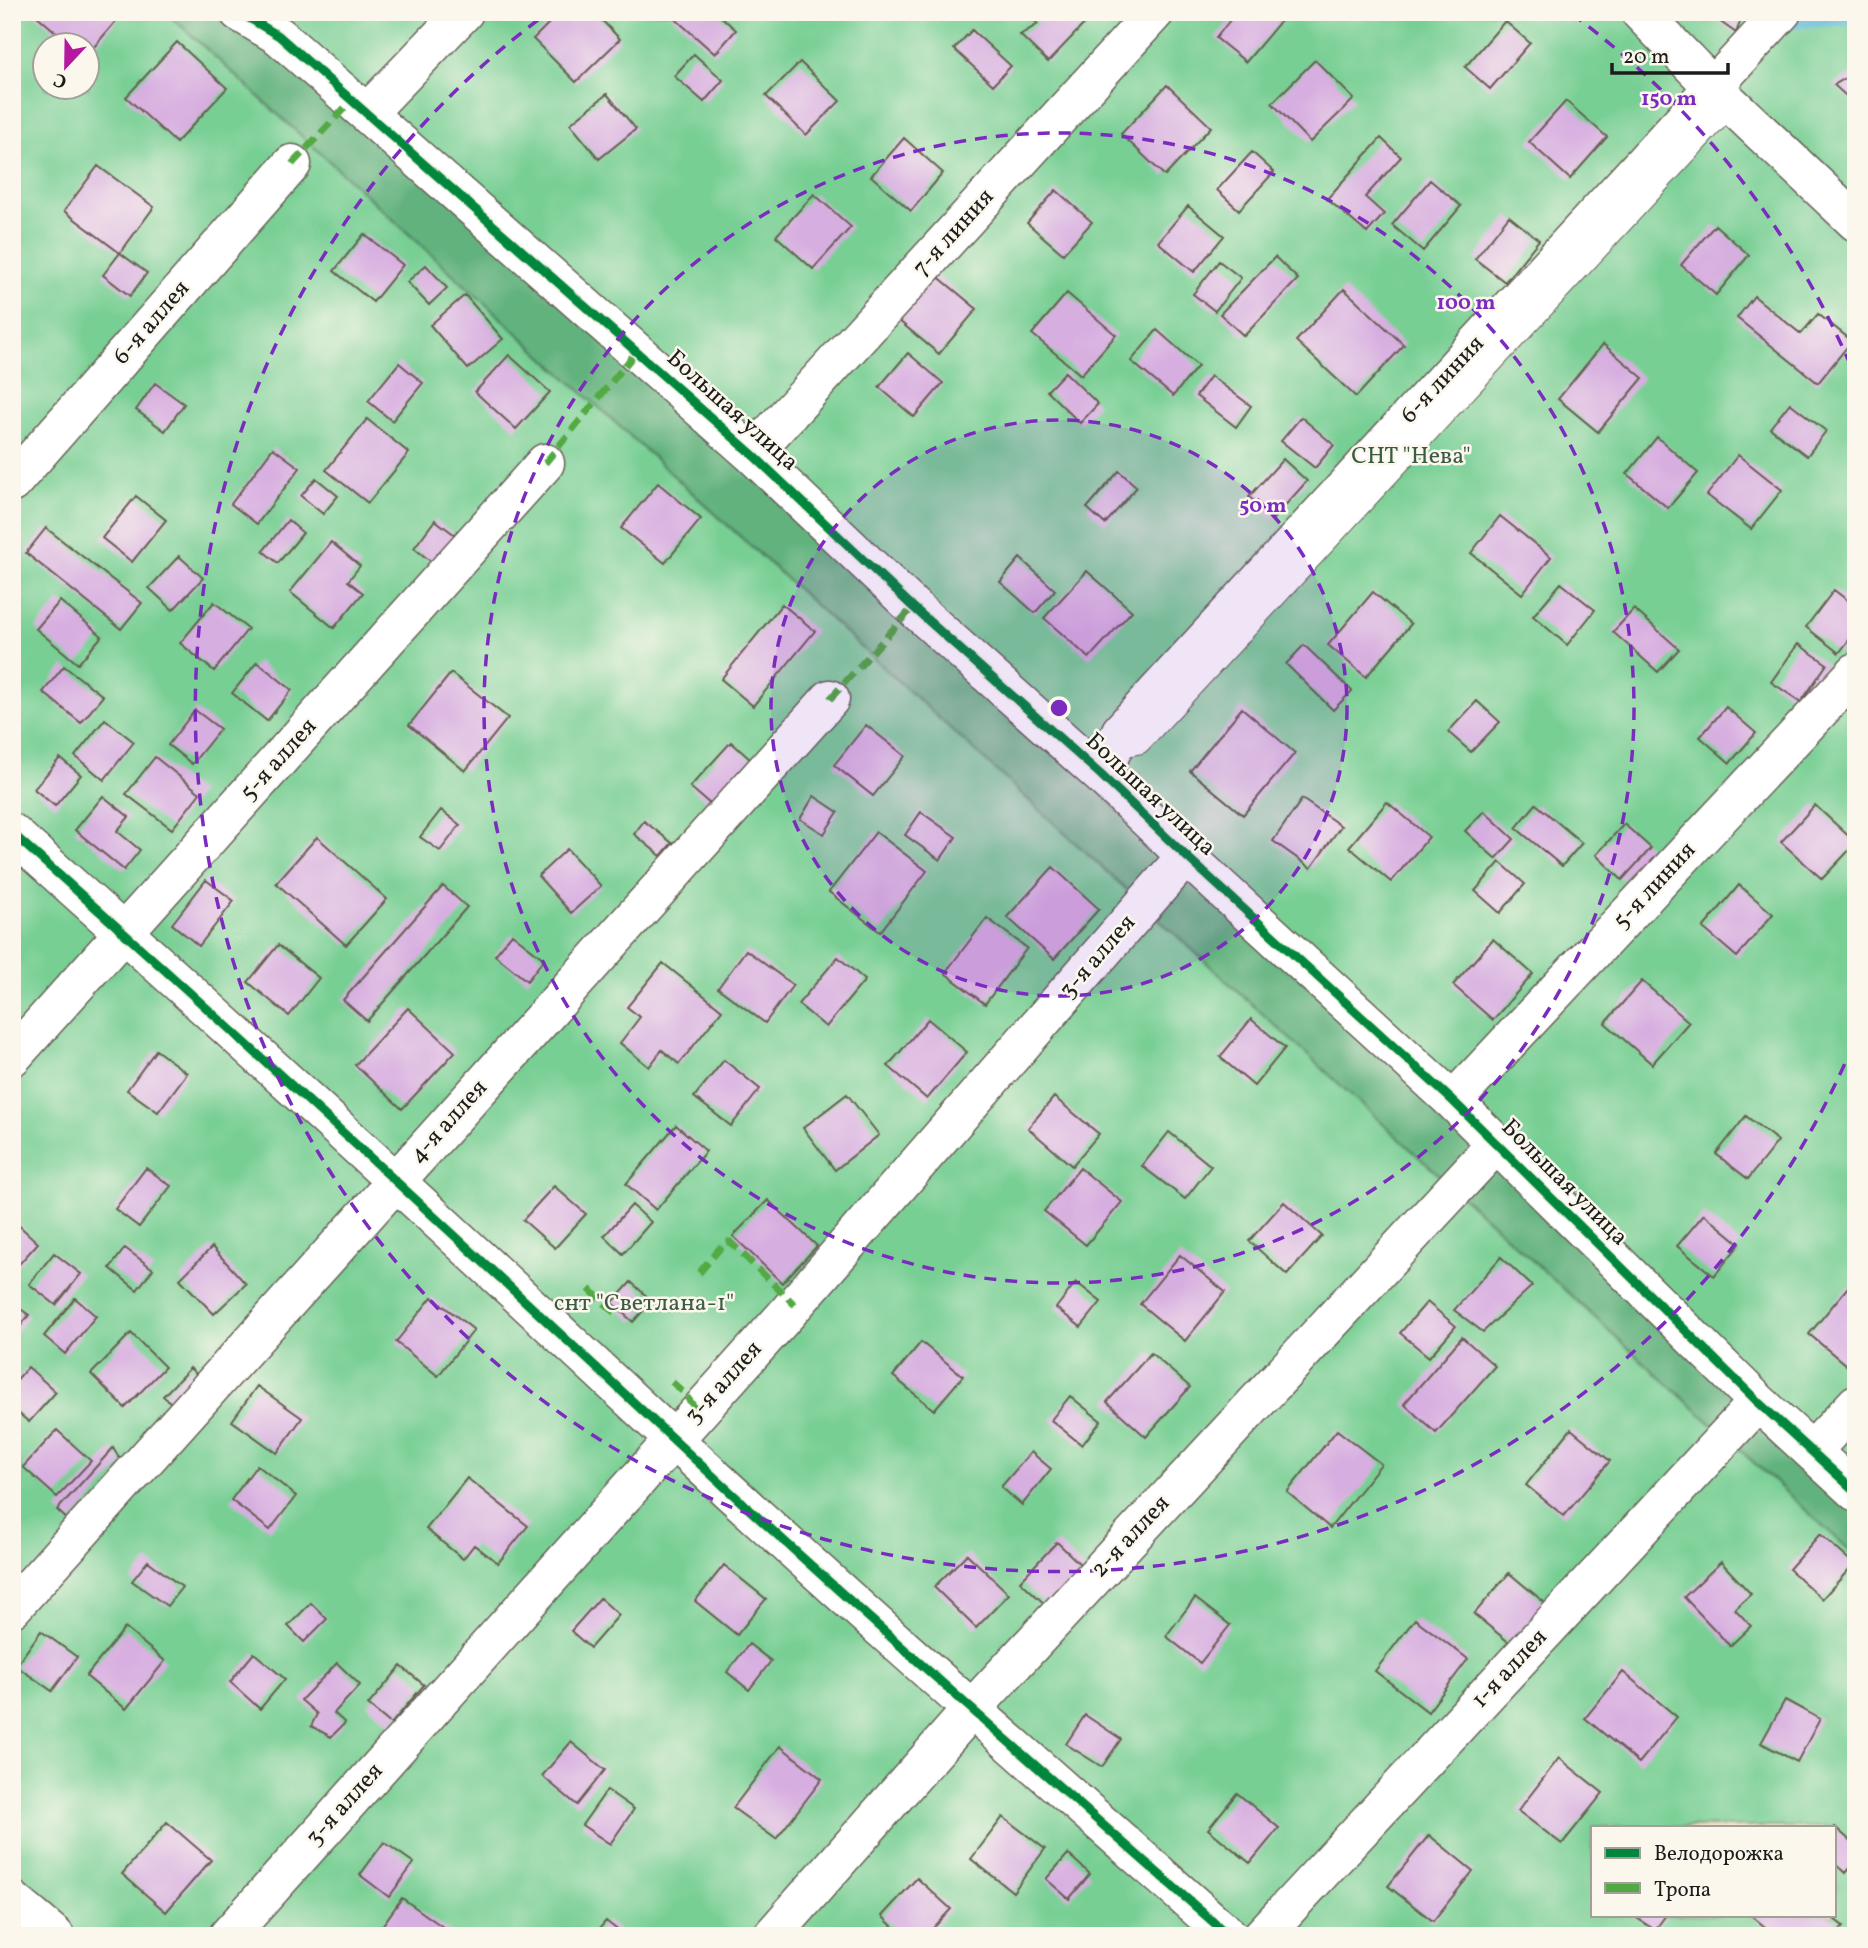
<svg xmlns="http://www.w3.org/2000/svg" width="1868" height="1948" font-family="Vollkorn,serif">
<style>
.green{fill:#78cf94;stroke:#4a7658;stroke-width:2;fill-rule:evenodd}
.forest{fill:#62b27e;stroke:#3f674d;stroke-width:2}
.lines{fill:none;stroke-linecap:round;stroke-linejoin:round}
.stream{stroke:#59b8d7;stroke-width:12}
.building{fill:#d7aee0}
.lane-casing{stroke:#675f54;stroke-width:25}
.street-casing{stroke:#675f54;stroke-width:41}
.lane{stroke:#fff;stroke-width:23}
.street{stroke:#fff;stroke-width:38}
.quiet{stroke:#52a943;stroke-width:7;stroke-dasharray:14 7;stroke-linecap:butt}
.cycleway-casing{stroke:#fbf7ec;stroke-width:13}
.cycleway{stroke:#00873e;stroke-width:9}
.ring{fill:none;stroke:#7b2cbf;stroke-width:3.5;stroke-dasharray:12 9}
.labels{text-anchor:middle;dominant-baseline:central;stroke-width:5;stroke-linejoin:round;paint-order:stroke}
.street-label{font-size:24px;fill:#1c1c1c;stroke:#fbf7ec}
.park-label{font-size:24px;fill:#3c5b46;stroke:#fbf7ec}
.centre{fill:#7b2cbf;stroke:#fbf7ec;stroke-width:3.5}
.ring-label{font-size:21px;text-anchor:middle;font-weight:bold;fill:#7b2cbf;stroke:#fbf7ec;stroke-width:5;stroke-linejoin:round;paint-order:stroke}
</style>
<rect width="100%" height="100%" fill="#fbf7ec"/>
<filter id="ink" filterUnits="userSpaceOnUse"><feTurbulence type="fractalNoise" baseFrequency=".0143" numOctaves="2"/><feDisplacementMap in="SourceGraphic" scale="14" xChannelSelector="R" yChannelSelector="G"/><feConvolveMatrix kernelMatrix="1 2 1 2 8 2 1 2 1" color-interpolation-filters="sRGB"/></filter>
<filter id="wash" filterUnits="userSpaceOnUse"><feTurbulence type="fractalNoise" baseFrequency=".00686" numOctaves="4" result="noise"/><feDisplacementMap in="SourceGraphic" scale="28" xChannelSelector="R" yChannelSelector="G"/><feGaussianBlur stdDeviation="1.57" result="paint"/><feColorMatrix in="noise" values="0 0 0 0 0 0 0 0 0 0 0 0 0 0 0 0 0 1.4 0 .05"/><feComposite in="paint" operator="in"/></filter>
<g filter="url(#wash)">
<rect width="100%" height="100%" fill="#f1dcbc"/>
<path class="green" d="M12,12H166L1856,1556V1936H12ZM46,46H88V88H46ZM1593,1827H1835V1915H1593Z
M254,12H1744L1807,22L1856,17V1492Z"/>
<path class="forest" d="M166,12H254L1856,1492V1556Z"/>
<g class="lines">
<path class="stream" d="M1744,12L1782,23L1856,19"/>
</g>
<g id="blocks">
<path class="building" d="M39,12H120L122,14L88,54V46H72L36,15Z
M560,12H594L620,39L576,82L533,39Z
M673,12H716L736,30L715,54L671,15Z
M1025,12H1082L1089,19L1048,62L1020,35L1038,24Z
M1220,12H1288L1246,62L1216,38L1230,20Z
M1721,12H1744L1736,33L1715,18Z
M1505,21L1530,43L1490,89L1465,67Z
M972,30L1011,66L993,85L954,49Z
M177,42L227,88L176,143L126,97Z
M694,54L723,80L704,102L674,76Z
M1315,60L1354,99L1310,142L1272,103Z
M800,62L840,101L806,135L766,96Z
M1856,72V105L1834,85Z
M1167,85L1211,127L1165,176L1121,134Z
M607,94L636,129L599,159L570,124Z
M1566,101L1607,137L1570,179L1529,142Z
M904,138L943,173L911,211L871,176Z
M1381,138L1401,157L1365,197L1384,214L1367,233L1327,199Z
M1252,152L1274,172L1239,210L1217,190Z
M98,166L154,207L120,253L64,211Z
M1430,180L1461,206L1423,251L1392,225Z
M1056,190L1092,222L1063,254L1027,223Z
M814,194L851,227L813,269L776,236Z
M1188,206L1224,236L1194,272L1158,242Z
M1509,216L1539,240L1505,282L1475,259Z
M1715,225L1749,255L1716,295L1681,265Z
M364,234L403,265L373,302L334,271Z
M120,253L147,273L130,296L103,275Z
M1275,257L1298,279L1244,336L1220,314Z
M1219,261L1241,278L1215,311L1193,294Z
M426,265L447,288L429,305L407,282Z
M936,275L977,309L939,354L898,320Z
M1344,289L1404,345L1356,397L1296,341Z
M1067,293L1116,335L1081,375L1032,334Z
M465,295L503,339L468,369L430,325Z
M1754,296L1801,334L1818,314L1852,341L1818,383L1737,318Z
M1157,330L1198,366L1173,396L1131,361Z
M1603,344L1643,378L1598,432L1558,399Z
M908,353L943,383L914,417L879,387Z
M509,355L550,392L516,429L475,392Z
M399,363L423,383L392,421L368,401Z
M1065,372L1098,404L1080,423L1047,391Z
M1211,376L1251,406L1236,427L1196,396Z
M155,383L184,404L165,431L136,410Z
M1790,403L1826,431L1807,456L1770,428Z
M1301,417L1334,445L1315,468L1281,441Z
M367,419L409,453L368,503L326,470Z
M1657,437L1698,473L1668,508L1627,474Z
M273,448L300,468L257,524L231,504Z
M1738,455L1782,490L1751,529L1707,495Z
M1283,459L1307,481L1273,519L1249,497Z
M1119,471L1137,487L1105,524L1087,508Z
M316,478L338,496L323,514L301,496Z
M658,483L701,519L665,563L621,528Z
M136,496L166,520L132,562L102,538Z
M1500,516L1551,557L1522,594L1471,553Z
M288,520L303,533L278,563L263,551Z
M435,520L455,535L433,563L414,548Z
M46,528L142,603L121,629L26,553Z
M331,542L360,566L348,581L363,593L334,628L290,592Z
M179,556L203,578L173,610L149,588Z
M1020,558L1055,590L1035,613L1000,582Z
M1087,571L1132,611L1089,658L1044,618Z
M1561,583L1595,610L1567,645L1533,616Z
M1834,590L1856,607V631L1839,653L1806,627Z
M1373,592L1411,624L1366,677L1328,645Z
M60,601L102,636L78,664L36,629Z
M214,602L248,629L214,671L180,643Z
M782,604L815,631L753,706L721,679Z
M1634,609L1679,649L1658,672L1613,632Z
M1798,644L1827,664L1801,702L1771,682Z
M1304,645L1352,691L1333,710L1286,664Z
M257,662L292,690L267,721L232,693Z
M64,666L103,696L81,723L43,692Z
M451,673L508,718L465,771L409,725Z
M1477,701L1500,722L1471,752L1448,732Z
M1726,707L1756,733L1730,763L1700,737Z
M1242,708L1295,753L1243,815L1190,771Z
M195,710L220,729L192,764L168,745Z
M105,719L134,742L104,780L75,756Z
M866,725L905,756L873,796L834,765Z
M731,742L751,760L710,804L690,787Z
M155,757L200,793L172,829L126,794Z
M60,758L81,775L55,806L34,789Z
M103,796L129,817L117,831L140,850L124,870L75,830Z
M814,796L838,812L824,834L800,819Z
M1302,799L1341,826L1311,868L1273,841Z
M1387,802L1429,837L1391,882L1349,847Z
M1536,804L1582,843L1562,866L1516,828Z
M1815,805L1856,843L1822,879L1781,842Z
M441,810L460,825L440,851L420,837Z
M1484,811L1514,839L1496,859L1465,831Z
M921,812L956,837L940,860L905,835Z
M644,821L672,843L661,856L634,834Z
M1624,824L1651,848L1622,880L1596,855Z
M876,832L927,871L880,932L829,892Z
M317,837L387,899L346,945L276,883Z
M567,849L601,886L571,913L538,876Z
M1500,862L1525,884L1500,913L1475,891Z
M1053,867L1099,909L1054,959L1007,917Z
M206,880L234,901L199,946L172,924Z
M1739,885L1773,914L1737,957L1703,928Z
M443,886L467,907L367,1021L343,1000Z
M987,918L1027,948L985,1004L945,973Z
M512,934L544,959L527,981L495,955Z
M1493,939L1533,974L1493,1020L1453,985Z
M278,945L319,978L289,1016L248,982Z
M746,950L793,985L765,1023L718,988Z
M838,957L865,980L826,1027L798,1004Z
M663,963L722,1010L679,1064L662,1050L649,1067L620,1043L640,1017L627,1007Z
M1642,981L1689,1022L1652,1064L1605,1023Z
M408,1008L455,1052L402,1109L355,1065Z
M928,1019L967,1052L927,1099L888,1066Z
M1251,1019L1285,1048L1254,1086L1220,1057Z
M156,1050L187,1073L158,1112L127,1090Z
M724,1060L760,1089L731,1126L694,1097Z
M847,1094L879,1135L835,1170L803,1128Z
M1054,1097L1099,1134L1072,1166L1028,1128Z
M1746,1116L1778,1141L1748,1179L1716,1154Z
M676,1125L706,1151L656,1210L626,1184Z
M1169,1132L1211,1166L1185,1199L1142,1166Z
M146,1168L171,1186L139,1227L115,1209Z
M1080,1168L1122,1202L1086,1245L1044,1211Z
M554,1186L586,1214L555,1248L523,1220Z
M768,1200L817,1246L782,1283L733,1236Z
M1284,1202L1322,1236L1287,1275L1249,1241Z
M632,1205L651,1222L623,1254L604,1236Z
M1704,1214L1740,1244L1714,1276L1677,1246Z
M12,1219L38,1243L12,1272Z
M212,1247L246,1284L214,1314L180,1279Z
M125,1248L153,1269L137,1290L110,1268Z
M54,1253L81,1274L56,1305L29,1284Z
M1180,1255L1225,1292L1185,1341L1140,1304Z
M1501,1257L1532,1286L1483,1332L1454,1310Z
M631,1282L652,1301L633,1322L612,1303Z
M1076,1282L1101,1302L1081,1327L1056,1308Z
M1848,1287L1856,1294V1353L1846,1365L1809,1334Z
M432,1297L474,1330L438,1376L396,1342Z
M75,1298L96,1316L65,1354L44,1336Z
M1427,1302L1456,1326L1429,1357L1400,1333Z
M12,1303L29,1315L12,1337Z
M131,1333L165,1367L125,1408L91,1374Z
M1462,1337L1495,1366L1436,1433L1404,1404Z
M921,1342L963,1376L934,1410L893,1376Z
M1151,1353L1190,1387L1146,1437L1107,1402Z
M28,1367L56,1392L29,1422L12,1408V1385Z
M190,1368L204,1382L178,1409L163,1396Z
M257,1386L302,1418L277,1453L232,1421Z
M1070,1396L1101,1421L1082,1445L1051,1420Z
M1571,1429L1610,1461L1564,1516L1526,1485Z
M57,1430L91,1461L57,1497L23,1467Z
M1337,1430L1381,1464L1330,1528L1287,1492Z
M113,1448L123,1464L71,1523L57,1510Z
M1031,1452L1051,1469L1022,1505L1001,1487Z
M257,1465L296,1496L270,1530L231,1500Z
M467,1478L528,1526L498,1563L474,1545L463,1559L426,1529Z
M1820,1534L1854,1564L1822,1599L1789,1569Z
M1057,1542L1085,1569L1049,1608L1020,1581Z
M967,1554L1009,1594L976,1628L934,1587Z
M148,1561L182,1587L167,1606L132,1581Z
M1721,1562L1751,1594L1735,1609L1751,1626L1730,1646L1684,1597Z
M724,1565L766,1599L737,1635L695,1601Z
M1509,1573L1545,1603L1511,1644L1474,1614Z
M600,1598L619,1615L590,1648L571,1631Z
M1195,1598L1230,1625L1200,1663L1166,1636Z
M311,1603L327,1619L304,1642L288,1626Z
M1415,1619L1468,1659L1428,1712L1375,1671Z
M125,1628L165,1661L126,1709L86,1676Z
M41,1631L77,1657L52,1691L16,1666Z
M749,1644L771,1661L749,1690L727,1672Z
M254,1653L285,1679L260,1709L230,1682Z
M337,1663L360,1685L334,1713L345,1723L331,1737L311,1726L317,1714L301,1700Z
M401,1666L424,1685L391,1724L368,1705Z
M1623,1672L1677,1717L1639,1763L1585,1718Z
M1785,1700L1820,1719L1797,1762L1761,1743Z
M1085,1715L1121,1739L1102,1767L1066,1744Z
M571,1742L605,1770L577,1805L542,1776Z
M780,1746L822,1779L776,1839L733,1808Z
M1559,1758L1603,1793L1562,1844L1518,1811Z
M607,1790L634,1809L610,1844L582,1825Z
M1237,1793L1279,1828L1250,1863L1208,1829Z
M1003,1817L1045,1849L1013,1892L971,1859Z
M167,1822L211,1860L166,1912L122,1874Z
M1835,1827L1856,1846V1861L1846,1873L1835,1863Z
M1429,1835L1473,1871L1433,1921L1388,1886Z
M384,1842L414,1863L389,1897L360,1875Z
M1068,1854L1090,1874L1069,1899L1046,1879Z
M917,1878L951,1909L926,1936H902L882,1916Z
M402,1898L450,1932L448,1936H375Z
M1632,1915H1666L1655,1930Z
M1755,1915H1829L1843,1926L1835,1936H1776L1753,1917Z
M606,1921L625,1936H593Z"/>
</g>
</g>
<g filter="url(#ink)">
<use href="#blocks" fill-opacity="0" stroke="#675f54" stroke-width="2"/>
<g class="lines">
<defs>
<path id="lane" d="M1113,747L1139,742L1731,103"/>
<path id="street" d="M239,12L279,36L752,454L913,607L1101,775L1186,856L1453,1101L1758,1402L1856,1492
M1640,12L1713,87L1856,222
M367,113L464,12
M752,454L1155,12
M12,483L292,164
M1101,775L1121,731L1782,12
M12,833C236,1032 456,1236 675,1441C856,1609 1043,1772 1229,1936
M12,1057L545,463
M1453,1101L1856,672
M1812,1451L1856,1404
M12,1608L830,699
M12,1900L55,1936
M228,1936L783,1318L1186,856
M772,1936L971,1710L1496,1144
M1262,1936L1758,1402"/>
</defs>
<use href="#lane" class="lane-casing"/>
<use href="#street" class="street-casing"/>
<use href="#lane" class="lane"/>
<use href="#street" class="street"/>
<path class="quiet" d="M292,164L352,100
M545,463L637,351
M830,699L913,607
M699,1273L725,1242H730L795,1305
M589,1289L616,1314
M672,1382L684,1393L698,1412"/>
<defs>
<path id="cycleway" d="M239,12L279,36L752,454L913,607L1101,775L1186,856L1453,1101L1758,1402L1856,1492
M12,833C236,1032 456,1236 675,1441C856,1609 1043,1772 1229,1936"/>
</defs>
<use href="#cycleway" class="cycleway-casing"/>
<use href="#cycleway" class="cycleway"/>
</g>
</g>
<circle cx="1059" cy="708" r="288" fill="#7b2cbf" fill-opacity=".12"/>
<g class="ring">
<circle cx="1059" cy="708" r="288"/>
<circle cx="1059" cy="708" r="575"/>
<path d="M1853 1045A863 863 0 1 1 546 14M1572 14A863 863 0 0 1 1853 371"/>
</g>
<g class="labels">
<g class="street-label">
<text transform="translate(954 233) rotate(-48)">7-я линия</text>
<text transform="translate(152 323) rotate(-49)">6-я аллея</text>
<text transform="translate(1443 380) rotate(-47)">6-я линия</text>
<text transform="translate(732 411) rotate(42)">Большая улица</text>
<text transform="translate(279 760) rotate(-48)">5-я аллея</text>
<text transform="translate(1150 795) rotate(43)">Большая улица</text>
<text transform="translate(1655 886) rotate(-47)">5-я линия</text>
<text transform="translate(1098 957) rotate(-49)">3-я аллея</text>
<text transform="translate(449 1122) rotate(-48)">4-я аллея</text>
<text transform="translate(1564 1183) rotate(45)">Большая улица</text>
<text transform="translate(724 1383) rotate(-48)">3-я аллея</text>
<text transform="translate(1131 1537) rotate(-47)">2-я аллея</text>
<text transform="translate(1510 1669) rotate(-47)">1-я аллея</text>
<text transform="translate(345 1805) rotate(-48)">3-я аллея</text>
</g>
<g class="park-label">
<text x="1411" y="457">СНТ "Нева"</text>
<text x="644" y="1304">снт "Светлана-1"</text>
</g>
</g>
<circle cx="1059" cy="708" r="10" class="centre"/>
<g class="ring-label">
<text x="1669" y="105">150 m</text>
<text x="1466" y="309">100 m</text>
<text x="1263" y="512">50 m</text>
</g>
<rect width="1868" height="1948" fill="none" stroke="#fbf7ec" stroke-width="42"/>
<rect x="1591" y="1826" width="245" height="91" fill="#fbf7ec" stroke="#a29f99" stroke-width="2"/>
<rect x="1605" y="1848" width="35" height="10" fill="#00873e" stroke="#a29f99" stroke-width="2"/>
<text x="1654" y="1860" font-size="21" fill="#1c1c1c">Велодорожка</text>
<rect x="1605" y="1883" width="35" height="10" fill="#52a943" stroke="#a29f99" stroke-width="2"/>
<text x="1654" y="1896" font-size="21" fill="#1c1c1c">Тропа</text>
<g transform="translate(66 66) rotate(202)"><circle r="33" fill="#fbf7ec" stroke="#a29f99" stroke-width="2"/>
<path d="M0-5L12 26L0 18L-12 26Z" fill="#b5179e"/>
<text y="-10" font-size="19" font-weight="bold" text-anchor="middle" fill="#1c1c1c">С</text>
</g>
<path d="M1612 63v10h116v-10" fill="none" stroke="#1c1c1c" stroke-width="3.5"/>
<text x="1623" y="63" font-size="21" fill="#1c1c1c" stroke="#fbf7ec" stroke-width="5" paint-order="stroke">20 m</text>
</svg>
